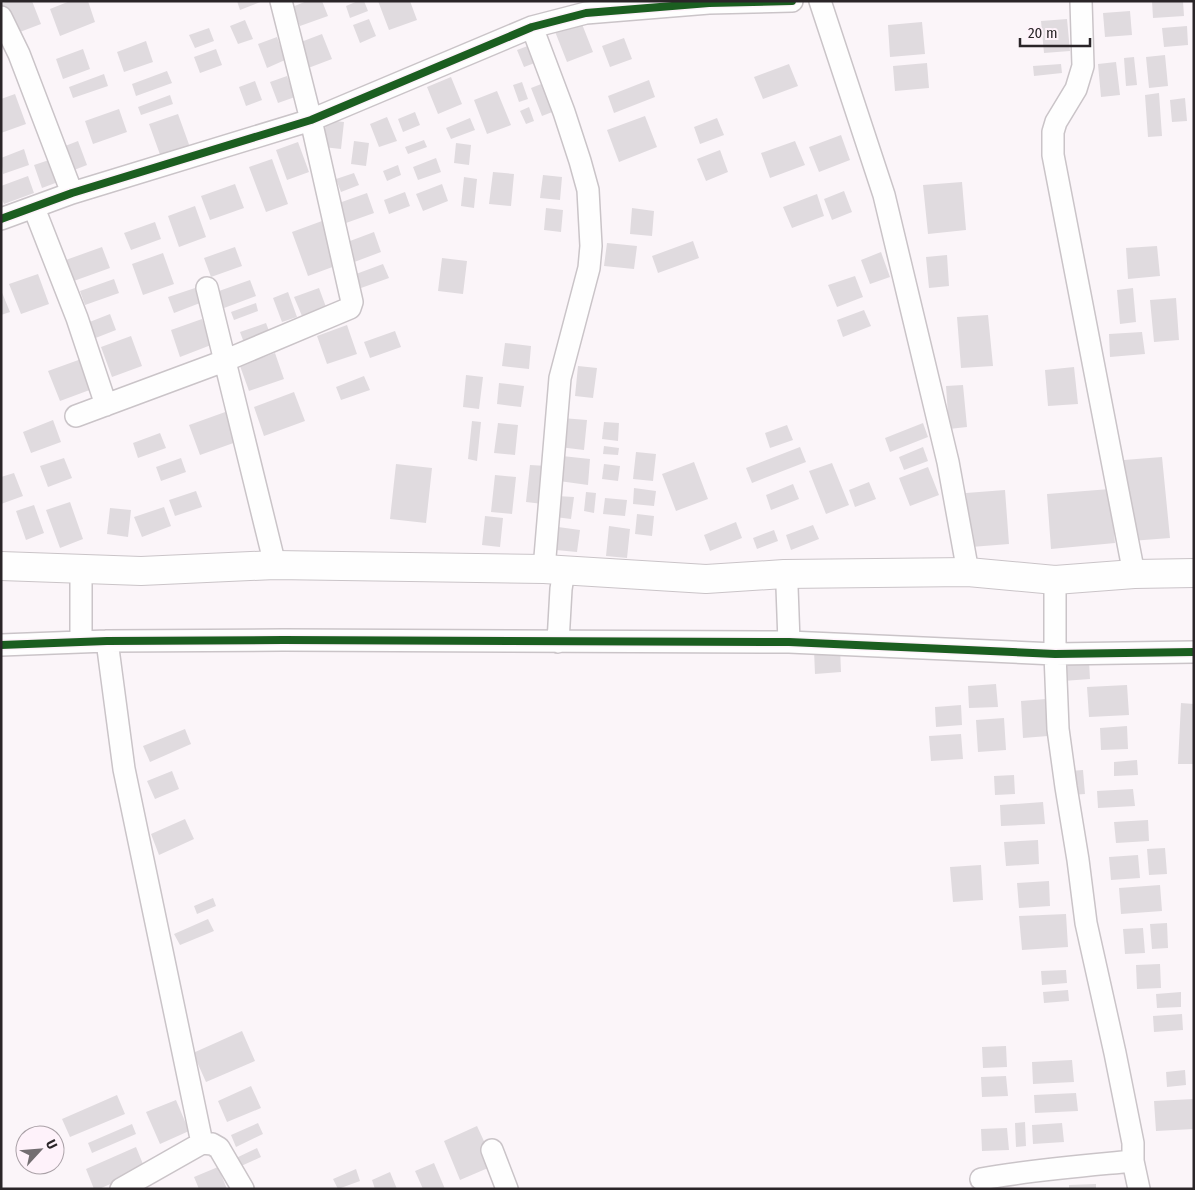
<svg xmlns="http://www.w3.org/2000/svg" width="1195" height="1190" font-family="'Fira Sans Condensed',sans-serif">
<style>
.building{fill:#e0dbdf}
.lines{fill:none;stroke-linecap:round;stroke-linejoin:round}
.minor-casing{stroke:#cac4c8;stroke-width:24}
.secondary-casing{stroke:#cac4c8;stroke-width:30}
.minor{stroke:#fefefe;stroke-width:21}
.secondary{stroke:#fefefe;stroke-width:28}
.cycleway-casing{stroke:#fef2fa;stroke-width:11}
.cycleway{stroke:#1b5e20;stroke-width:8}
</style>
<rect width="100%" height="100%" fill="#fbf5f9"/>
<path class="building" d="M7,1H32L41,24L12,35L1,5V4Z
M70,1H88L95,22L60,36L50,9Z
M237,1H263L240,10Z
M307,1H322L328,16L300,26L292,7Z
M358,1H364L368,11L350,18L346,6Z
M378,1H410L417,20L389,30Z
M1152,1H1183L1184,16L1153,18Z
M1130,11L1132,35L1105,37L1103,13Z
M369,19L376,36L360,43L353,25Z
M580,19L593,52L567,62L554,29Z
M1067,19L1070,51L1044,53L1041,21Z
M245,20L253,39L238,44L230,26Z
M922,22L925,54L890,57L888,25Z
M1187,26L1188,45L1164,47L1162,28Z
M209,28L214,41L195,48L189,35Z
M322,34L332,59L303,70L293,45Z
M277,37L285,60L267,68L258,44Z
M624,38L632,59L610,67L602,46Z
M146,41L153,62L124,72L117,52Z
M533,44L540,61L524,67L517,50Z
M83,49L90,69L63,79L56,59Z
M216,49L222,65L200,73L194,57Z
M1165,55L1168,86L1149,88L1146,57Z
M1134,57L1137,85L1126,86L1124,58Z
M1116,62L1120,95L1101,97L1098,64Z
M927,63L929,88L895,91L893,66Z
M789,64L798,86L763,99L754,77Z
M1061,64L1062,73L1034,76L1033,66Z
M167,71L172,83L136,96L132,84Z
M104,74L108,86L73,98L69,87Z
M287,76L295,97L278,103L270,82Z
M451,77L462,104L438,114L427,87Z
M649,80L655,97L614,113L608,96Z
M255,81L262,100L246,106L239,87Z
M549,81L560,109L542,116L531,88Z
M522,82L528,99L519,102L513,85Z
M497,91L511,125L487,134L474,100Z
M1159,93L1162,136L1148,137L1145,95Z
M15,94L26,124L1,133V99Z
M170,95L173,104L141,115L138,107Z
M1185,98L1187,121L1172,122L1170,100Z
M529,107L534,121L526,124L520,111Z
M119,109L127,132L93,144L85,121Z
M415,112L420,125L403,132L398,119Z
M178,114L191,150L162,160L149,124Z
M645,116L657,147L619,162L607,130Z
M387,117L397,141L379,147L370,124Z
M470,118L475,130L451,139L446,128Z
M717,118L724,135L700,144L694,127Z
M326,120L344,122L341,149L323,147Z
M841,135L850,160L819,172L809,147Z
M424,140L427,147L408,154L405,147Z
M78,141L87,165L69,172L60,148Z
M354,141L369,143L366,166L351,164Z
M795,141L805,165L770,178L761,153Z
M298,142L309,172L287,180L276,150Z
M456,143L471,145L469,165L454,163Z
M24,149L29,165L3,174L1,158Z
M720,150L728,172L706,181L697,159Z
M436,158L441,172L418,180L413,167Z
M272,159L288,204L266,212L249,167Z
M49,160L58,182L42,188L34,165Z
M398,165L401,175L387,181L383,171Z
M493,172L514,174L511,206L489,204Z
M354,173L359,185L341,192L336,179Z
M543,175L562,177L560,200L540,198Z
M28,176L34,193L4,204L1,197V186Z
M464,177L477,179L474,208L461,206Z
M962,182L966,230L928,234L923,185Z
M235,184L244,208L210,220L201,196Z
M442,184L448,201L423,211L416,194Z
M844,191L852,212L832,220L824,199Z
M405,192L410,206L389,214L384,200Z
M367,193L374,213L346,223L339,203Z
M817,194L824,216L792,228L783,207Z
M195,206L206,237L179,247L168,216Z
M546,208L563,210L561,232L544,230Z
M632,208L654,211L652,236L630,234Z
M322,221L338,265L308,276L292,232Z
M155,222L161,239L131,250L124,233Z
M374,232L381,252L349,264L342,244Z
M693,241L699,258L658,273L652,256Z
M607,243L637,246L634,269L604,266Z
M1157,246L1160,276L1128,279L1126,248Z
M102,247L110,268L71,282L63,261Z
M235,247L242,266L211,277L204,258Z
M881,252L890,277L870,284L861,260Z
M163,253L174,284L143,295L132,264Z
M947,255L949,286L929,288L926,257Z
M442,258L467,261L463,294L438,291Z
M383,264L389,278L361,288L356,274Z
M38,274L49,304L21,314L9,284Z
M855,276L863,297L837,307L828,285Z
M114,279L119,293L85,305L80,291Z
M250,280L256,296L224,308L219,291Z
M195,288L200,303L174,313L168,297Z
M319,288L326,307L302,316L294,297Z
M1133,288L1136,322L1120,324L1117,290Z
M1,290L10,312L1,315Z
M288,292L297,317L282,322L273,298Z
M1176,298L1179,340L1154,342L1150,300Z
M256,303L258,311L234,320L231,312Z
M864,310L871,326L843,337L837,320Z
M110,314L116,330L93,339L87,323Z
M988,315L993,366L961,368L957,317Z
M202,319L211,345L180,357L171,330Z
M266,323L272,339L246,348L240,332Z
M347,325L357,354L327,364L317,336Z
M395,331L401,347L370,358L364,342Z
M1142,332L1145,354L1110,357L1109,334Z
M131,336L142,366L112,377L101,347Z
M505,343L531,346L529,369L502,366Z
M275,353L284,379L249,391L240,366Z
M84,358L95,388L60,401L48,371Z
M578,366L597,368L593,398L575,396Z
M1074,367L1078,404L1048,406L1045,370Z
M466,375L483,377L479,409L463,407Z
M364,376L370,390L341,400L336,387Z
M499,383L524,386L521,407L497,404Z
M963,385L967,427L949,429L946,386Z
M294,392L305,421L264,436L254,407Z
M228,411L239,441L200,455L189,425Z
M562,418L587,420L584,450L559,447Z
M53,420L61,442L31,453L23,432Z
M472,421L481,422L477,461L468,459Z
M604,422L619,423L618,441L602,439Z
M498,423L518,425L515,455L494,453Z
M923,423L928,437L890,452L885,438Z
M787,425L793,440L770,448L765,433Z
M160,433L166,448L138,458L133,443Z
M604,446L619,448L618,455L603,454Z
M800,447L806,462L752,483L746,468Z
M923,447L928,461L904,470L899,457Z
M636,452L656,454L653,481L633,479Z
M562,456L590,459L588,485L559,481Z
M1162,457L1170,538L1131,541L1124,460Z
M64,458L72,478L48,487L40,466Z
M181,458L186,472L161,481L156,467Z
M694,462L708,499L676,511L662,474Z
M832,463L849,505L826,514L809,471Z
M396,464L432,468L426,523L390,519Z
M604,464L620,466L618,481L602,479Z
M530,465L547,466L543,504L526,502Z
M928,467L939,495L910,506L899,478Z
M14,473L23,496L1,504V477Z
M495,475L516,477L512,514L491,512Z
M869,482L876,499L855,507L849,490Z
M793,484L799,499L771,510L766,495Z
M634,488L656,491L654,506L633,504Z
M1110,489L1115,543L1051,549L1047,494Z
M1005,490L1009,544L971,547L966,493Z
M196,491L202,507L175,516L169,500Z
M586,492L596,493L594,513L584,511Z
M557,496L574,497L571,519L555,517Z
M605,498L627,500L625,516L603,514Z
M70,502L83,539L60,548L46,510Z
M34,505L44,533L26,540L16,511Z
M164,507L171,526L142,537L134,517Z
M110,508L131,510L128,537L107,534Z
M637,514L654,516L652,536L635,534Z
M485,516L503,518L500,547L482,545Z
M736,522L742,538L710,551L704,535Z
M813,525L819,539L791,550L786,535Z
M609,526L630,529L627,558L606,556Z
M558,527L580,530L577,552L556,550Z
M774,530L778,541L757,549L753,538Z
M840,648L841,672L815,674L814,650Z
M1089,661L1090,679L1063,681L1061,662Z
M996,684L998,707L969,708L968,686Z
M1127,685L1129,715L1089,717L1087,687Z
M1046,699L1048,736L1023,738L1021,701Z
M1181,703L1194,704V764H1178Z
M961,705L962,725L936,727L935,707Z
M1004,718L1006,750L978,752L976,720Z
M1127,726L1128,749L1101,750L1100,728Z
M185,729L191,744L150,762L143,746Z
M961,734L963,759L931,761L929,736Z
M1137,760L1138,775L1114,776V762Z
M1083,770L1085,794L1071,795L1069,771Z
M172,771L179,789L155,799L147,781Z
M1014,775L1015,794L995,795L994,776Z
M1133,789L1135,806L1098,808L1097,791Z
M1043,802L1045,824L1001,826L1000,805Z
M185,819L194,839L159,855L151,834Z
M1148,820L1149,841L1116,843L1114,822Z
M1038,840L1039,864L1006,866L1004,842Z
M1165,848L1167,874L1149,875L1147,849Z
M1138,855L1140,878L1111,880L1109,857Z
M981,865L983,900L953,902L950,867Z
M1049,881L1050,906L1019,908L1017,883Z
M1160,885L1162,911L1121,914L1119,888Z
M213,898L216,906L197,914L194,906Z
M1066,914L1068,947L1022,950L1019,916Z
M208,919L214,931L180,945L174,934Z
M1167,923L1168,948L1152,949L1150,924Z
M1143,928L1145,953L1125,954L1123,929Z
M1160,964L1161,988L1137,989L1136,965Z
M1066,970L1067,983L1042,985L1041,971Z
M1068,990L1069,1001L1044,1003L1043,992Z
M1181,992V1007L1157,1008L1156,994Z
M1182,1014L1183,1030L1154,1032L1153,1016Z
M242,1031L255,1061L206,1082L193,1053Z
M1006,1046L1007,1067L983,1068L982,1047Z
M1072,1060L1074,1082L1033,1084L1032,1062Z
M1185,1070L1186,1085L1167,1087L1166,1072Z
M1006,1076L1008,1096L982,1097L981,1077Z
M251,1086L261,1108L227,1122L218,1101Z
M1076,1093L1078,1111L1035,1113L1034,1095Z
M117,1095L125,1114L70,1137L62,1119Z
M1194,1099V1129L1156,1131L1154,1101Z
M176,1100L189,1131L160,1144L146,1112Z
M1025,1122L1026,1146L1016,1147L1015,1123Z
M258,1123L263,1134L236,1147L231,1135Z
M1062,1123L1064,1142L1033,1144L1032,1125Z
M132,1124L136,1134L92,1153L88,1143Z
M477,1126L495,1165L460,1180L444,1141Z
M1007,1128L1009,1150L982,1151L981,1129Z
M136,1147L145,1169L99,1189H94L86,1169Z
M257,1148L261,1157L239,1167L236,1158Z
M434,1163L445,1189H423L415,1171Z
M218,1167L227,1189H199L194,1177Z
M356,1169L360,1181L338,1189L333,1179Z
M390,1172L397,1189H375L372,1180Z
M1096,1184V1189H1069V1185Z"/>
<g class="lines">
<defs>
<path id="minor" d="M820,1L884,195L948,462L968,572
M1081,1L1083,66L1076,89L1056,122L1053,132V155L1134,574
M1,17L19,54L72,193
M532,27L564,112L580,161L588,190L591,246L589,268L560,378L544,569
M34,208L77,318L106,405
M1,219L72,193L311,120L532,27L586,13L709,3L792,1
M207,288L275,565
M76,416L224,361L350,308L352,302L311,120L281,1
M784,574L787,587L789,642
M1055,580V654L1058,729L1066,787L1078,860L1086,923L1115,1053L1133,1143V1161L1139,1189
M107,641L124,769L202,1143
M81,642V568
M558,642L561,589L564,571
M1,645L107,641L283,640L789,642L1055,654L1194,652
M492,1150L507,1189
M981,1179C1031,1170 1082,1166 1133,1161
M121,1189L202,1143L212,1144L219,1148L243,1189"/>
<path id="secondary" d="M1,566L141,571L275,565L544,569L706,579L784,574L968,572L1055,580L1134,574L1194,573"/>
</defs>
<use href="#minor" class="minor-casing"/>
<use href="#secondary" class="secondary-casing"/>
<use href="#minor" class="minor"/>
<use href="#secondary" class="secondary"/>
<defs>
<path id="cycleway" d="M1,219L72,193L311,120L532,27L586,13L709,3L792,1
M1,645L107,641L283,640L789,642L1055,654L1194,652"/>
</defs>
<use href="#cycleway" class="cycleway-casing"/>
<use href="#cycleway" class="cycleway"/>
</g>
<rect width="1195" height="1190" fill="none" stroke="#2a2528" stroke-width="5"/>
<g transform="translate(40 1150) rotate(64)"><circle r="24" fill="#fef2fa" stroke="#a9a0a6"/>
<path d="M0-4L9 19L0 12L-9 19Z" fill="#736e71"/>
<text y="-8" font-size="14" font-weight="bold" text-anchor="middle" fill="#2a2528">U</text>
</g>
<path d="M1020 38v8h70v-8" fill="none" stroke="#2a2528" stroke-width="2.5"/>
<text x="1028" y="38" font-size="15" fill="#2a2528" stroke="#fef2fa" stroke-width="4" paint-order="stroke">20 m</text>
</svg>
